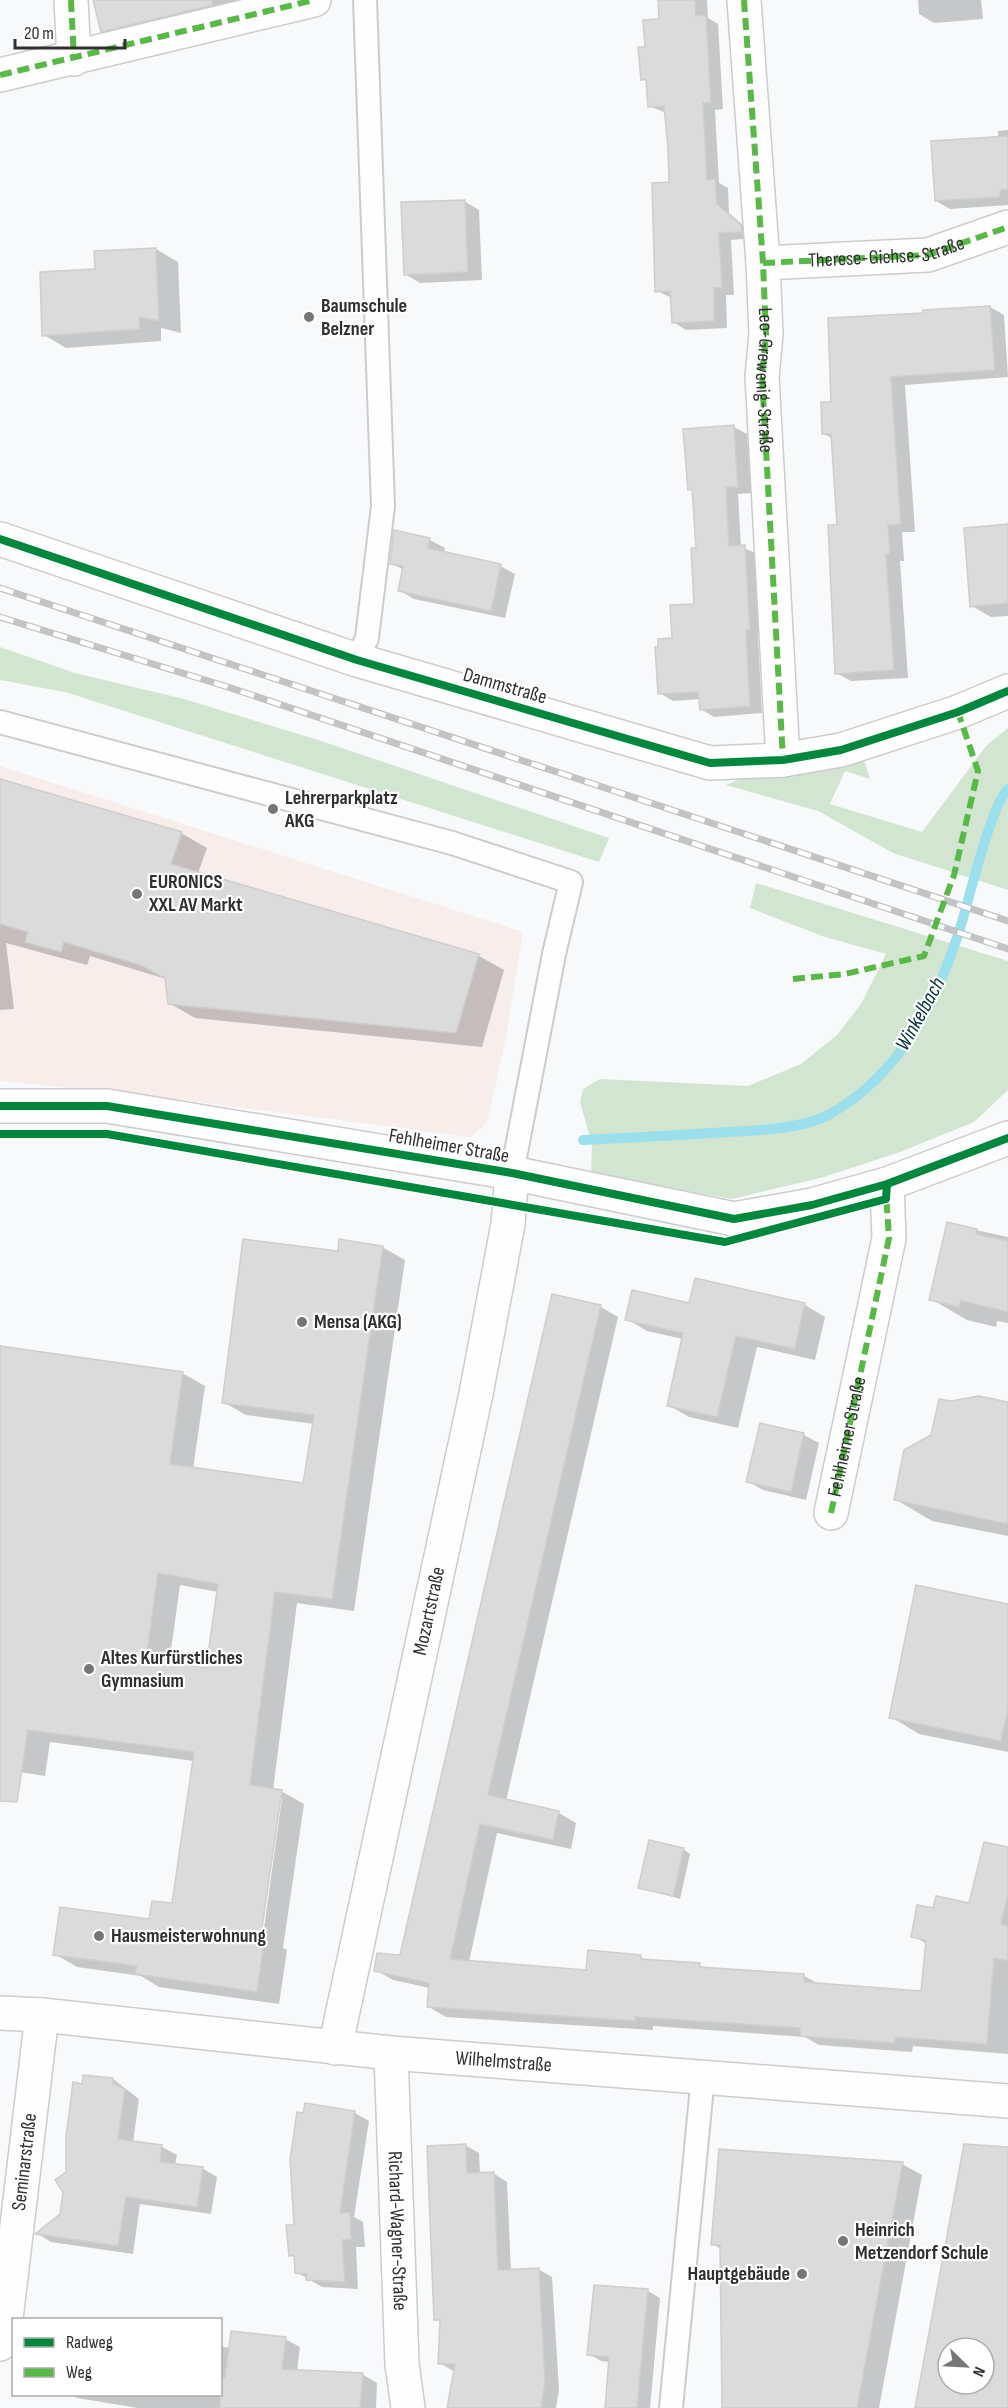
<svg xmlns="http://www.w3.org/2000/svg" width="1008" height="2408" font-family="'Sofia Sans Condensed',sans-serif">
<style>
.commercial{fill:#f7edea}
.green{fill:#d1e5d1}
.shadow{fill:#0003;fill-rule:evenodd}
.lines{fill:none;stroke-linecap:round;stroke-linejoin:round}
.stream{stroke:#9bdfed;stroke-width:10}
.building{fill:#dbdbdc;stroke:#cececf;stroke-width:1.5;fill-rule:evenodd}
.lane-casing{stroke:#cbcccd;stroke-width:26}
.street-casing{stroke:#cbcccd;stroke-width:36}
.lane{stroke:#fefefe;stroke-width:22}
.street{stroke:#fefefe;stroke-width:33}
.rail-casing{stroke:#c2c3c4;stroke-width:7}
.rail{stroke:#fff;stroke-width:4.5;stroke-dasharray:14;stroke-linecap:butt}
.quiet{stroke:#58b947;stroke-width:6;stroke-dasharray:12 6;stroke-linecap:butt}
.cycleway-casing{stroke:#fff;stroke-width:11}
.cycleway{stroke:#00873e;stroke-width:8}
.poi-dot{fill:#757677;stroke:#fff;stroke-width:2}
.labels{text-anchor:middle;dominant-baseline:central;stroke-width:4.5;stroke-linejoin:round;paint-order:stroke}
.street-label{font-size:20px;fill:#2f3031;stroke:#fff}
.poi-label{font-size:20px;font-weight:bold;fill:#2f3031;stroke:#fff;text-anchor:start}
.water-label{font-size:21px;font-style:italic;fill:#003038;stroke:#fff}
</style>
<rect width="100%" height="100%" fill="#f8f9fa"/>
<path class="commercial" d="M0,766L523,932L506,1037L487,1123L471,1137L135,1094L0,1081Z"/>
<path class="green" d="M0,647L75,673L184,699L318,740L609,838L599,862L65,692L0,680Z
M1008,728V890L893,853L818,811L726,785L783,760L859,744L870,779L845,771L830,804L922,832L986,746Z
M756,883L1008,961V1090L974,1122L900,1152L824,1177L732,1199L591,1174L592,1144L580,1102L583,1089L600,1079L748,1086L801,1064L837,1035L861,1004L886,954L825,937L750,908Z"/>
<path class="shadow" d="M95,0H278L117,39L102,31Z
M659,0H707L708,18L718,24L723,109L715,110L719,183L728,188L729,213L754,234V238L731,240L734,295H726L727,328L686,330L673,322L672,298L657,291L671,183L666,113L649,106L648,82L642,79L647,48L661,20Z
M918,0H981L983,19L934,23L919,14Z
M1008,130V205L950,209L936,201L998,138V131Z
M464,201L479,210L482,280L420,283L405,274Z
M156,249L178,262L181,333L161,328V341L66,348L44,335L97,271Z
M990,307L1004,315L1008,377L905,385L915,532H902L904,561H900L908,678L851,681L836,673L838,526L833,439L824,434L833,403L925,314Z
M734,427L747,434L751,493L738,494L741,547L758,554L763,636L758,637L762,713L714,717L701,709L700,699L673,701L660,693L674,640L695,605L698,549L694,491L689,489Z
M1008,526V616L991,617L972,606Z
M395,532L430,540L445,548L444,553L500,566L515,574L505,618L414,599L399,590L404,570L391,563Z
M0,780L181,833L207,848L198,873L479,956L504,970L482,1047L195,1018L169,1003L166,979L90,956L87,965L6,943L14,1009L0,1010Z
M948,1224L1008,1237V1323L997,1321L996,1327L967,1320L931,1299Z
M382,1247L405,1260L354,1611L297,1603L273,1790L281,1791L304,1804L283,1948L287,1950L279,2004L159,1987L141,1976L77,1967L55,1954L150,1921L174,1905L194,1761L50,1742L45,1776L0,1769V1348L182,1373L205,1386L193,1469L305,1485L314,1424L246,1415L223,1402L339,1253ZM180,1585L218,1592L207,1669L169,1664ZM279,1798H282L262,1943L259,1942Z
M696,1280L805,1305L825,1317L815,1360L757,1347L738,1428L689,1417L668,1405L683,1339L647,1331L627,1319L690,1305Z
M553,1295L601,1307L618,1317L506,1801L559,1813L576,1823L571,1849L497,1833L469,1962L587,1972L641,1957L649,1961L699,1965L707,1969L804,1976L819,1984L923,1992L927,1944L913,1936L934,1909L970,1905L1008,1848V2054L913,2046L912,2052L819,2045L805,2037L653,2026V2030L446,2017L429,2007L430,1988L393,1980L376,1970L401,1957Z
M986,1398L1008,1406V1536L932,1521L895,1499L951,1402L962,1399Z
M761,1425L804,1435L819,1443L806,1500L763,1490L748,1481Z
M1008,1605V1752L919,1734L891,1717Z
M683,1849L690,1854L680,1899L640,1887Z
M113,2079L139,2099L133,2143L162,2147L177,2155L175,2165L202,2168L217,2177L211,2214L140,2204L133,2254L51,2242L38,2234L61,2215L83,2085Z
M355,2113L369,2121L354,2217L363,2222L365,2247H356L358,2289L322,2287L296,2272V2258L290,2255L295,2227Z
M465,2145L479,2153L480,2174L493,2173L507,2182L511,2271L538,2269L552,2277L559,2390L556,2408H449L455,2372L440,2363L441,2322L436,2319Z
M902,2164L922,2175L879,2408H723L721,2249L713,2244Z
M648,2291L660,2298L650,2408H606L610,2362L601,2361L589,2354Z
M285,2339L300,2347L297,2371L362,2374L377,2383L376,2408H138L77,2398L71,2394H220V2346L230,2348Z"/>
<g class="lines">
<path class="stream" d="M583,1140C625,1138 668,1136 710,1133C745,1131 799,1131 830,1114C901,1074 938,1000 961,925C970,896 990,808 1008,789"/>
</g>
<path class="building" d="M93,0H212L213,5L101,32Z
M658,0H695L696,16L706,15L711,103H703L707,180L715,179L717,204L741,225L742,232L719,233L722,288H714V321L672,323L670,291L655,292L652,183L669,182L668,149L664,106L648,107L646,79L641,80L638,47H645L643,20L659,19Z
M1008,136V189L1000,190V197L935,201L931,141Z
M465,200L468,272L404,275L401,202Z
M156,248L159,321L139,317L140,329L42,336L40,272L95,269L94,251Z
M990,306L995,370L891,377L901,524L888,525L890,554H886L894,670L835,674L828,525H837L831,434H822L821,402H831L828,318L923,313V310Z
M734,425L738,487H726L729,546L745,545L750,630H746L750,706L700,710L698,692L658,694L655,647H658V639L672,638L670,605L694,604L691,548H696L692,489L688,490L683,429Z
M1008,524V603L970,607L964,528Z
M394,530L430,538L428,548L501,564L491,611L398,591L403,566L390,564Z
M0,779L182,832L171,864L479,954L456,1033L168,1004L165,978L140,965L64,942L61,952L25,942L28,932L0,924Z
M947,1222L977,1229L976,1234L1008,1241V1312L961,1301L959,1307L929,1300Z
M243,1239L338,1251L339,1239L383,1246L332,1599L275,1592L250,1785L282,1790L261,1935L265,1936L257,1992L135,1974L137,1966L53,1955L60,1907L149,1919L152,1901L172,1903L194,1752L28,1730L17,1802L0,1801V1346L183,1372L170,1464L303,1483L314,1415L222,1403ZM158,1573L218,1584L206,1668L146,1659Z
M695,1278L805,1303L795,1349L736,1336L717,1417L667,1406L683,1333L625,1320L632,1290L689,1303Z
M552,1294L601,1305L488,1795L559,1811L553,1840L480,1824L450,1959L586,1970L588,1950L641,1955V1959L700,1963L699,1967L804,1974V1982L921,1991L926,1940L911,1937L917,1905L933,1908L936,1896L969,1903L984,1842L1008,1847V1893L1001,1924L1008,1926V1961L994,1958L987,2044L895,2037V2043L800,2036V2028L636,2017L635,2021L427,2007L429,1983L374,1971L377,1953L400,1955Z
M979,1396L1008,1402V1524L894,1500L904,1450L931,1435L939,1399L951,1401Z
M760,1423L804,1433L791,1492L746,1482Z
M916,1585L1008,1604V1708L1001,1741L889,1718Z
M649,1840L684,1848L673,1896L638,1888Z
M83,2075L113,2078V2084L125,2089L118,2139L162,2145L160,2162L203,2167L197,2207L126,2197L118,2246L35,2234L60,2214L63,2192L55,2180L66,2172V2137L73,2082L82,2084Z
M305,2103L355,2111L340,2213L350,2212L351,2239L342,2240L345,2282L306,2280L307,2274L295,2273L294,2255L289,2256L286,2225H294L290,2160L297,2112L303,2113Z
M466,2144L467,2173L494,2172L498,2270L539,2268L545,2382L541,2408H447L455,2364H438L440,2320H434L427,2146Z
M964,2144L1008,2147V2408H915ZM948,2348H984V2384H948Z
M719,2149L903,2162L857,2408H722L720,2245H711Z
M594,2285L648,2289L637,2408H605L609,2357L587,2355Z
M231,2331L286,2337L282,2369L363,2373L360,2408H220V2377L225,2378Z"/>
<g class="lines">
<defs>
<path id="lane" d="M357,660L367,638L383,506L365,0
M0,722L452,843L571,882L554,954L512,1173
M671,2408L703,2076"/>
<g id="street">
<path d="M71,0L74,59"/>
<path id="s1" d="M744,0L763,263L766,335L762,376L783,760"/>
<path d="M0,75L314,0"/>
<path id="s2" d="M763,263L928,255L1008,227"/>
<path d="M0,539L357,660L710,763L783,760L841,750L958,712L1008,691"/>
<path d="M0,1106H107L512,1173L734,1219L812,1205L887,1184L1008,1138"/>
<path id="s3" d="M831,1513L889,1238L887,1184"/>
<path id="s4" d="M0,2013L42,2015L391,2053L1008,2101"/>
<path id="s5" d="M335,2048L476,1394L508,1224L512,1173"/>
<path id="s6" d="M391,2053L402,2364L408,2408"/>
<path id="s7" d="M0,2344L5,2327L42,2015"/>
</g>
</defs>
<use href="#lane" class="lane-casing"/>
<use href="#street" class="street-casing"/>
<use href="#lane" class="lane"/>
<use href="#street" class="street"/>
<defs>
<path id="rail" d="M0,588L1008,921
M0,617L231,688L1008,949"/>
</defs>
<use href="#rail" class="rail-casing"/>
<use href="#rail" class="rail"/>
<path class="quiet" d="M71,0L74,59
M744,0L763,263L766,335L762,376L783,760
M0,75L314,0
M763,263L928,255L1008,227
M793,979L845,974L924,956L954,875L978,771L958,712
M831,1513L889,1238L886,1193"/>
<defs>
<path id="cycleway" d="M0,539L357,660L710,763L783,760L841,750L958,712L1008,691
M0,1106H107L512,1173L734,1219L812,1205L887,1184L1008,1138
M0,1134H107L725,1242L886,1199L887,1184"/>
</defs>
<use href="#cycleway" class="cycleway-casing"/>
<use href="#cycleway" class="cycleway"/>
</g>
<g class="poi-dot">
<circle cx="309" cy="317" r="6"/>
<circle cx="273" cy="809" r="6"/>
<circle cx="137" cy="894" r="6"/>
<circle cx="302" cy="1322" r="6"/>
<circle cx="89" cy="1669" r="6"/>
<circle cx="99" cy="1936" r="6"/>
<circle cx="843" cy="2241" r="6"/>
<circle cx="802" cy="2274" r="6"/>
</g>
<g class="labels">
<g class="street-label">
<text stroke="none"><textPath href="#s2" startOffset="124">Therese-Giehse-Straße</textPath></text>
<text stroke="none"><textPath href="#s1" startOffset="381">Leo-Grewenig-Straße</textPath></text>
<text transform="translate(505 686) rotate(16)">Dammstraße</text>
<text transform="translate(449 1146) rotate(10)">Fehlheimer Straße</text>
<text stroke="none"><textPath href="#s3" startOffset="78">Fehlheimer Straße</textPath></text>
<text stroke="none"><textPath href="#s5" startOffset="447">Mozartstraße</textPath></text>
<text stroke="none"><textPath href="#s4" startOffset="506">Wilhelmstraße</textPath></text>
<text stroke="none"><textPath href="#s7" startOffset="184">Seminarstraße</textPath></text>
<text stroke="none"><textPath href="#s6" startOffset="178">Richard-Wagner-Straße</textPath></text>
</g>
<g class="poi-label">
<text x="321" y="306">Baumschule<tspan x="321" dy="23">Belzner</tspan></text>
<text x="285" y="798">Lehrerparkplatz<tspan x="285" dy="23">AKG</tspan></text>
<text x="149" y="882">EURONICS<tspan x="149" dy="23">XXL AV Markt</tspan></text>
<text x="314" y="1322">Mensa (AKG)</text>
<text x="101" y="1658">Altes Kurfürstliches<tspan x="101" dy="23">Gymnasium</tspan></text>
<text x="111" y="1936">Hausmeisterwohnung</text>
<text x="855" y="2230">Heinrich<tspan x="855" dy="23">Metzendorf Schule</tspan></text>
<text x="790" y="2274" text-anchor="end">Hauptgebäude</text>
</g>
<g class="water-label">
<text transform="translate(920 1014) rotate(-61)">Winkelbach</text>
</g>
</g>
<rect x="12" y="2318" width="210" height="78" fill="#ffffff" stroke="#acacad" stroke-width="1.5"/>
<rect x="24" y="2338" width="30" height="9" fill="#00873e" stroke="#acacad" stroke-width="1.5"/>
<text x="66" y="2348" font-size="18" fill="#2f3031">Radweg</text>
<rect x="24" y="2368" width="30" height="9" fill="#58b947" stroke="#acacad" stroke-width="1.5"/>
<text x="66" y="2378" font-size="18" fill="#2f3031">Weg</text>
<g transform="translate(966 2366) rotate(114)"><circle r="28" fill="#ffffff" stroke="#acacad" stroke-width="1.5"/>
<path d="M0-4.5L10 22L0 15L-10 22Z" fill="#757677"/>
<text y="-9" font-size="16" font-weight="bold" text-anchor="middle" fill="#2f3031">N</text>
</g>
<path d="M15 39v9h110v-9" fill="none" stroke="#2f3031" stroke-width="3"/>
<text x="24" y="39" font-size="18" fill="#2f3031" stroke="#ffffff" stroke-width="4.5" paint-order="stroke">20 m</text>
</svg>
